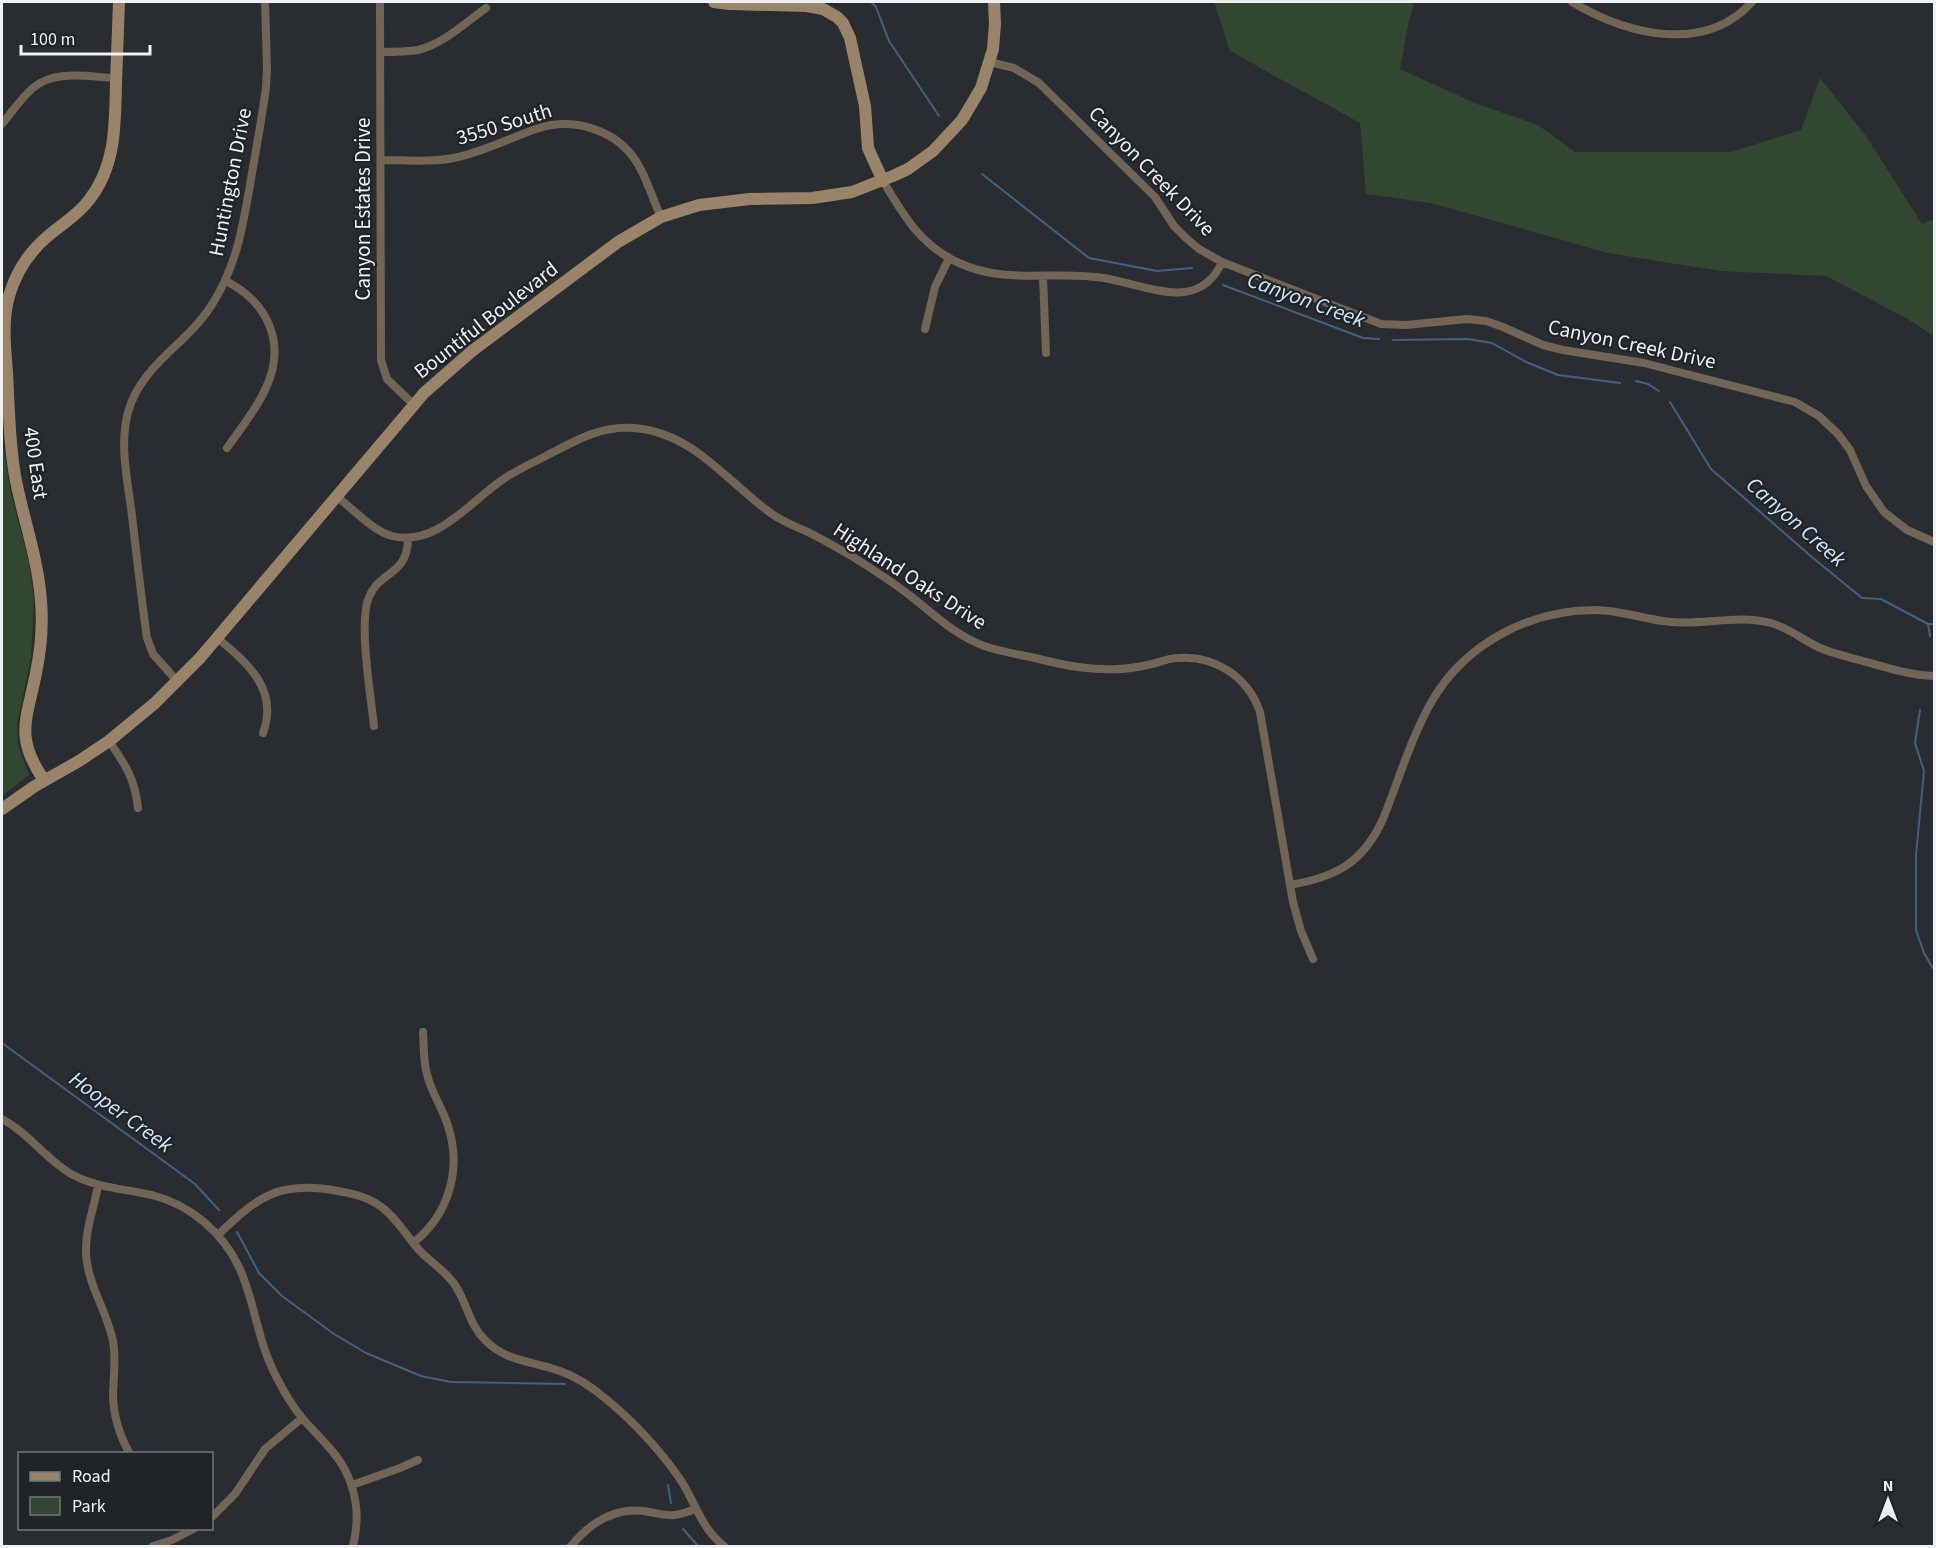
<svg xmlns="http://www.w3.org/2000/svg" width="1936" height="1548" font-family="'Source Sans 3',sans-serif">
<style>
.green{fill:#314730}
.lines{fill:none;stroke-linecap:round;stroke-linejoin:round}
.stream{stroke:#426082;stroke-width:2}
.street{stroke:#726555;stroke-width:8}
.secondary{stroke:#99846a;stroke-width:12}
.labels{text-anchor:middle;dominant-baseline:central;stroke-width:4.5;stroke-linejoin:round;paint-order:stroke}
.street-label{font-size:21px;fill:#eef1f4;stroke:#1f2428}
.water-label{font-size:22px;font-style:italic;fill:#d1e6fd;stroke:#1f2428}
</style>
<rect width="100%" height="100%" fill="#292d32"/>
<path class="green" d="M1214,2H1414L1408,25L1400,69L1477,104L1538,125L1575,152H1731L1801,130L1820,78L1866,136L1922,224L1934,219V336L1906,318L1826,276L1720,271L1608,253L1431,203L1366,194L1360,123L1230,51Z
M4,449L11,494L29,563L34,601L31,657L17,724L18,745L29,775L2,796V451Z"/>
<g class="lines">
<path class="stream" d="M871,2L876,7L889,41L939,116
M982,174L1089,258L1157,271L1192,268
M1223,285L1363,338L1379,339
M1393,340L1468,339L1492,343L1526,362L1558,375L1620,383
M1636,381L1648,384L1659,391
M1670,402L1711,469L1813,558L1862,598L1881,599L1928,624H1934
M1928,624L1930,636
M1920,710L1915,743L1924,771L1916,855V930L1924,953L1934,970
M2,1043L195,1184L219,1210
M237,1232L259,1273L282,1296L334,1334L366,1353L421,1376L451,1382L565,1384
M668,1485L671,1503
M683,1529L698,1546"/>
<path class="street" d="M380,2L381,360L387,379L413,404
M1572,2C1626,34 1704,55 1752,2
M380,52C393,52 406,52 418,50C443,44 465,23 486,8
M990,62L1014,68L1039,83L1155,197L1174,226L1186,238L1199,249L1222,262L1381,324L1406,325L1467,319L1486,321L1503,327L1543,345L1563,350L1644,363L1795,402L1819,416L1838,434L1850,450L1866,486L1884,512L1907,530L1934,542
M2,124C12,112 21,98 33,88C54,69 90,77 116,78
M381,160C406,160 434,163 458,157C485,151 510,138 536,129C574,116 619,130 639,166C648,182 653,200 661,217
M883,181C904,216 920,245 959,263C1006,285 1055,270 1104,278C1127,282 1163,295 1185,292C1204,289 1215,278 1222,262
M1043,277L1046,353
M226,281C269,303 287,345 265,390C256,410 240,429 227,448
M925,329L935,287L949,258
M336,496C352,508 373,531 392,536C436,547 470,502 502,480C515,471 530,464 544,457C573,442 600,425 634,428C693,432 727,482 772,514C783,522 797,527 810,533C827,542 844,551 861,562C880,574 900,587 918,602C939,619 958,636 984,646C999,651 1015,654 1031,657C1055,663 1079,669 1104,669C1120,670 1136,668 1152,664C1161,662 1169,658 1178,658C1215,655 1248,677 1260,712L1293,902L1301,931L1313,959
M217,638C248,663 279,690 263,733
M178,682L153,654L147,638C141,597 137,557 132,516C128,482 119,446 128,412C141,365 186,345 211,306C238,265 244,220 252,173C257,145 262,116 266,88L267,68L265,2
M374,726C371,697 358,622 369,597C380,570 408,576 408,538
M109,741C125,764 135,779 138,808
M1290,885C1336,877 1363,863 1383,819C1398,782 1412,735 1432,701C1465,644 1529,610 1595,610C1621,610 1646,620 1671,622C1705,625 1739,614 1771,623C1789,628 1803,640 1820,648C1834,654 1849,657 1863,661C1887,668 1910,675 1934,676
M2,1119C29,1133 46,1160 73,1175C98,1188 125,1189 152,1195C171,1200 189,1209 204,1222C259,1268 247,1324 278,1380C285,1394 293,1407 303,1419C321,1440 342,1456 351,1484C358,1504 358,1526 353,1546
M98,1186C94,1208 85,1230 86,1254C88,1286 107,1311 113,1341C116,1359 114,1375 113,1392C113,1413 119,1435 130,1454
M218,1235C258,1196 280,1180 338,1191C355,1194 371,1198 384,1209C398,1220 407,1237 419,1250C431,1263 445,1270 455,1285C467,1303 469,1324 485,1340C506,1362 533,1361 560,1371C577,1377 592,1387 606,1399C634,1422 659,1449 680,1479C696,1503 700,1527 724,1546
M413,1243C449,1215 462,1169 448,1126C443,1108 431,1093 427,1074C423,1060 424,1046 423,1032
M352,1485L400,1468L418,1460
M212,1517L235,1494L265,1449L302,1418
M153,1546L172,1540L195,1528
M571,1546C590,1523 613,1507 644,1511C668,1515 671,1519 695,1509"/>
<path class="secondary" d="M714,2L729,4L807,6L823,9L837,17L843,23L850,38L865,106L868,148L883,181
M44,780C14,737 27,719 36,673C41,649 43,625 41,601C38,559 24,521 16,481C9,445 9,408 7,372C5,347 2,321 9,296C16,272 30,251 48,236C62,224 78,215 89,200C116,166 115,125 116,83C117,56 118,29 119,2
M2,809L35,786L79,761L109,741L155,703L200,658L424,393L472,351L618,242L661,217L699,205L750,199L812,198L852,192L893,176L908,169L933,151L962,120L981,88L993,49L995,24L994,2"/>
</g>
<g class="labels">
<g class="street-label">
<text transform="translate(504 124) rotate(-17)">3550 South</text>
<text transform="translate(1152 171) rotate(46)">Canyon Creek Drive</text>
<text transform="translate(230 182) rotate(-79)">Huntington Drive</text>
<text transform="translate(363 209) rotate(-90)">Canyon Estates Drive</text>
<text transform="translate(486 320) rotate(-38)">Bountiful Boulevard</text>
<text transform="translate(1632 344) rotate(12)">Canyon Creek Drive</text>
<text transform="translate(36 463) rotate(82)">400 East</text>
<text transform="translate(910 576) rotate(33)">Highland Oaks Drive</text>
</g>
<g class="water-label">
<text transform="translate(1306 300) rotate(20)">Canyon Creek</text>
<text transform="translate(1796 522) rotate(41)">Canyon Creek</text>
<text transform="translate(121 1112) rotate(36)">Hooper Creek</text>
</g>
</g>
<rect width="1936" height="1548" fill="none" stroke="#eef1f4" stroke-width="6"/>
<rect x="18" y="1452" width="195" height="78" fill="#1f2428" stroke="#72767a" stroke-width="1.5"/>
<rect x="30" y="1472" width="30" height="9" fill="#99846a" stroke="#72767a" stroke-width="1.5"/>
<text x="72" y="1482" font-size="18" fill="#eef1f4">Road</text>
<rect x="30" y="1497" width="30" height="18" fill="#314730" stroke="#72767a" stroke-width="1.5"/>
<text x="72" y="1512" font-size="18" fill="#eef1f4">Park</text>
<g transform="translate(1888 1500)" stroke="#1f2428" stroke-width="4.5" paint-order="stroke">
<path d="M0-4.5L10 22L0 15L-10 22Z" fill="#eef1f4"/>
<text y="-9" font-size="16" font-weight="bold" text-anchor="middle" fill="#eef1f4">N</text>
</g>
<path d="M21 45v9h129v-9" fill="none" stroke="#eef1f4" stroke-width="3"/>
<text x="30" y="45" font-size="18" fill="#eef1f4" stroke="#1f2428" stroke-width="4.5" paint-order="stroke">100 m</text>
</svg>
